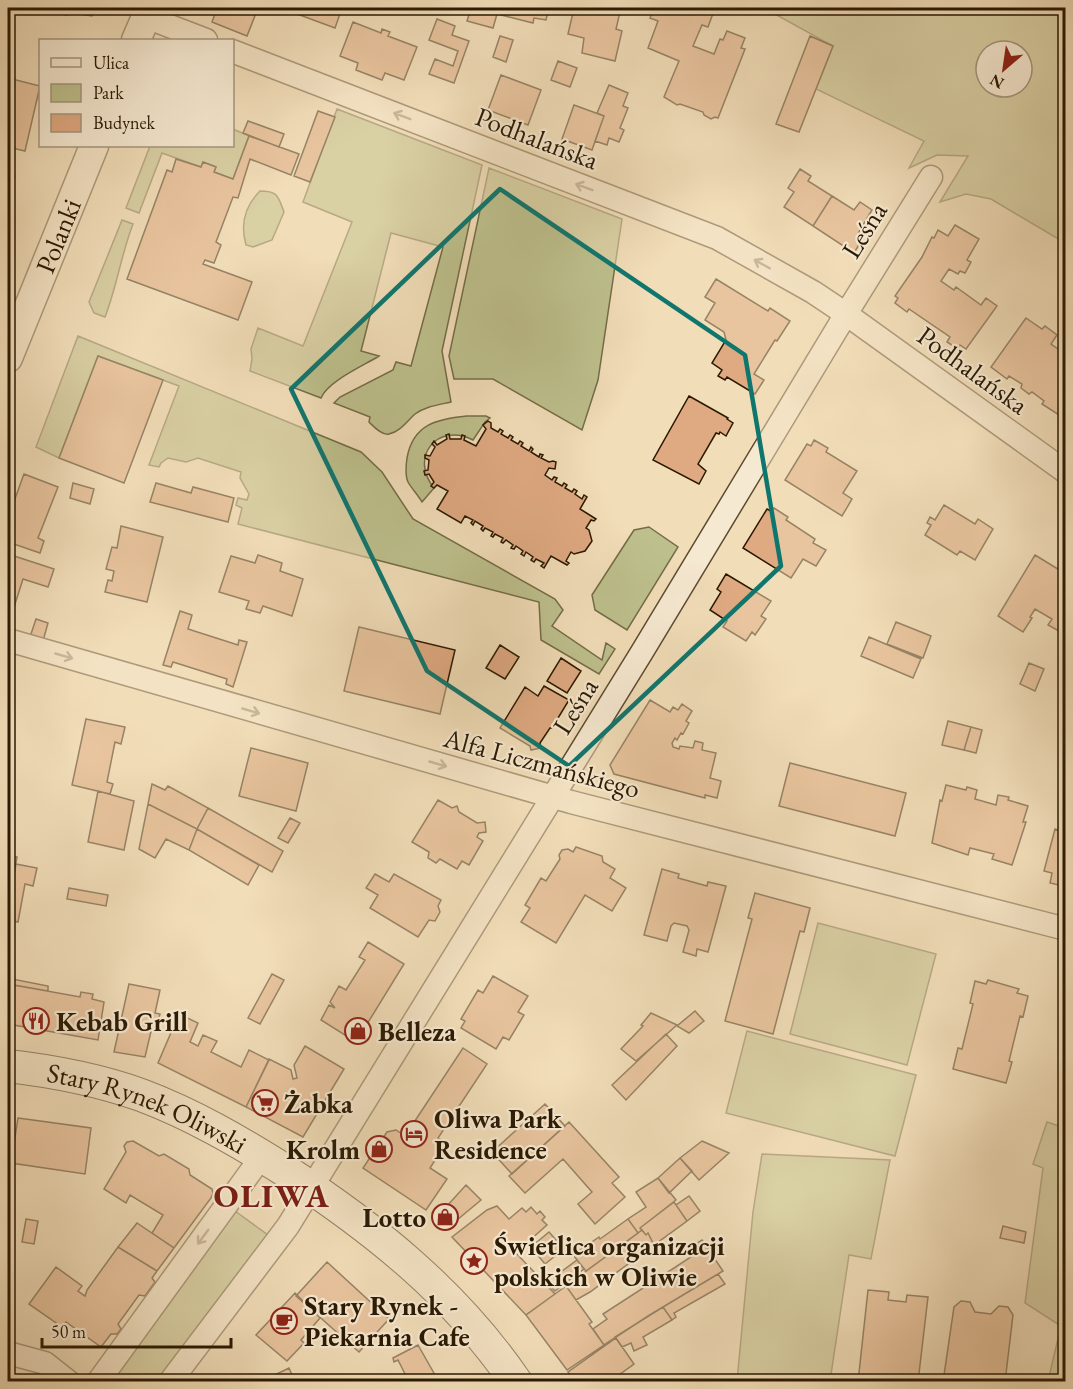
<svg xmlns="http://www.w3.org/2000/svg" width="1073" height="1389" font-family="'EB Garamond',serif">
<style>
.green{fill:#bdc08d;stroke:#746c48;stroke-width:1.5;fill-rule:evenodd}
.building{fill:#dfa981;stroke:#2a1902;stroke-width:1.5}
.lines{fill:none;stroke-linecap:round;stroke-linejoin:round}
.minor-casing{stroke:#5c4a30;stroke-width:25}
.tertiary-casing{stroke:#5c4a30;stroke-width:31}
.secondary-casing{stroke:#2a1902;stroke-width:34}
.minor{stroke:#f6e9d1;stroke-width:22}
.tertiary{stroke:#f6e9d1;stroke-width:28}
.secondary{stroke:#f6e9d1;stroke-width:32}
.oneway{stroke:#9a8b74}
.marked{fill:none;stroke:#0f766e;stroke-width:4.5;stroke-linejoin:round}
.labels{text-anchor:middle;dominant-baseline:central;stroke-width:4.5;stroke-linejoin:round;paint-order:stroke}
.street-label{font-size:27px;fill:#2a1902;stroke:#f6e9d1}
.poi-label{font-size:27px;font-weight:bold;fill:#2a1902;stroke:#f6e9d1;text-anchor:start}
.district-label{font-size:33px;font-weight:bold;letter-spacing:1.5px;fill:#7a1f14;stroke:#f6e9d1}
</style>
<rect width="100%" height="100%" fill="#f1ddb8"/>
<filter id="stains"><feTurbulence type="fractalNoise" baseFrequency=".00333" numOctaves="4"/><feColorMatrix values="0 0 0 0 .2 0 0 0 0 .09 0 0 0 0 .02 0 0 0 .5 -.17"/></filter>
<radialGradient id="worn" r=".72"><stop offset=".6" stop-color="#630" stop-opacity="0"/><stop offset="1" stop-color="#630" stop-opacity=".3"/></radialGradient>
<path class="green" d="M764,8H1065V243L991,199L966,194L940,202L968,156L937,155L909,168L924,141L816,89L833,46ZM986,51H1022V87H986Z
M337,109L482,165L442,351L451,402C438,405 426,406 415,414C407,421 400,432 389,434C382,436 373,426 369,422L370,417L334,403L340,397L393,370L396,362L411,366L443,247L391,233L361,351L379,356C363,366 328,381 321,398L250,371L252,359L251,349L258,328L303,346L352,222L303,202Z
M233,129L249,136L233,179L214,172L216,167L203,162L201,167L162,153L139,213L126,208L150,146H232Z
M489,168L622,219L598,380L582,430L493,379H454L449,356Z
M260,191C278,191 278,196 284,212L272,240L253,247L246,245C240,224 245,206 260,191Z
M122,220L133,224C121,255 117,286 105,317L94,313L89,302Z
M78,336L361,452L382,472L413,519L555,599L563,610L552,626L602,660L606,643L615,649L599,674L541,640L539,602L238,524L242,508L236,505L238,498L247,500L249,494L240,478L241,472L198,458L186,462L168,458L161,463L159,467L149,465L179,386L98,356L59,458L36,447Z
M467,416H486L490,418L485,422L473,440C437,422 409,457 434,488L422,502C418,495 412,489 408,482C405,475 406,465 407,458C413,424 437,419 467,416Z
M649,527L678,547L627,630L595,610L592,595L634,530Z
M818,923L936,954L907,1065L790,1034Z
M747,1031L916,1075L895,1156L726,1113Z
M1047,1122L1065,1128V1381H1048L1061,1326L1025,1303L1043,1168L1033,1164Z
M762,1154L890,1160L871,1259L849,1255L830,1381H737L753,1212Z
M235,1211L268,1235L156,1381L110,1382Z"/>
<path class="building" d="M48,8H94L92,16L68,12L67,15L54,12L55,9Z
M217,8H258L247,36L212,22Z
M290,8H342L335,28L289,11Z
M471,8H549L546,20L534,18L533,23L497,14L493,28L467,21Z
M574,8H621L616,29L622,31L615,61L582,53L584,38L568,34Z
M654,8H715L708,27L702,25L693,46L714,54L720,39L723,40L727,31L745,38L741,48L745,49L718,118L715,117L711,119L704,115L703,112L680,104L677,105L664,97L679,61L648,48L658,21L650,18Z
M437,19L455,26L452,35L469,41L454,83L429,74L435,59L453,66L458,51L429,40Z
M353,22L381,33L382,29L390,32L388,36L417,47L404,80L385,73L382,80L356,70L358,63L340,56Z
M500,36L513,40L506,62L493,57Z
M810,36L833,46L799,132L776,124Z
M558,61L577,68L570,87L551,80Z
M501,75L541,90L528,125L488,110Z
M8,78L40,86L25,151L8,147Z
M609,85L628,93L623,106L628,108L620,128L624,130L619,142L609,138L607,145L595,141L604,116L597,113Z
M574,105L604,116L592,150L562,139Z
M318,111L335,117L310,182L294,176Z
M248,121L284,134L279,147L243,133Z
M249,136L299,154L291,175L250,159L238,198L233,197L216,242L221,245L214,263L205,260L203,264L252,282L238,320L127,279L167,170L172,172L176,159L201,167L203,162L216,167L214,172L233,179Z
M800,169L811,176L808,181L832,196L813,226L784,207L794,192L788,188Z
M8,173L15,176L8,196Z
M832,196L854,210L860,202L872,210L859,232L865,235L854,253L813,226Z
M955,225L979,239L967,260L971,262L965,273L960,271L958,274L949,269L941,281L954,290L956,287L981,305L986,298L997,306L966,349L960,345L958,349L947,342L950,337L909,309L907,312L895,303L898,298L895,296L922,257L932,237L934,238L938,230L948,236Z
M716,279L768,311L770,308L790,321L777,341L775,340L754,374L764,380L755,394L727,377L725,380L718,376L722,370L712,363L726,340L724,332L705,320L715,303L705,297Z
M1026,318L1042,329L1045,326L1057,335L1051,344L1061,351L1066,345V406L1059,415L1042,404L1044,401L1032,392L1029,394L1021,388L1022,384L1009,376L1007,379L991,367Z
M98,356L163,380L124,483L59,458Z
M689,396L728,418L727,419L733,423L726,436L720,432L719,434L716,433L698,464L706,471L699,484L653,460Z
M488,421L491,423V428L498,432L500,429L503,431L501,434L508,438L510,435L513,437L511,440L518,444L520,441L523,443L521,446L529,451L531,447L533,449L531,452L539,457L540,454L543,455L541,458L549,462L553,461L556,462L555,469L549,468L545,475L552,480L554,477L557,478L555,482L562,486L564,483L567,485L565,488L572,492L574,489L577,491L575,494L582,499L584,495L587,497L580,509L596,519L594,521L591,520L586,528L589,530L592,541L585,551L574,554L571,552L566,561L569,563L567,565L551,556L544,568L541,566L544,563L536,559L534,562L531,560L533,557L526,552L524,556L521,554L523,551L516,546L514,549L511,548L513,545L506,540L503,543L501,542L503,538L495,534L493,537L491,536L493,532L485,528L483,531L481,529L483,526L475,521L473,525L471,523L473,520L465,516L461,523L437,509L448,491L437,485L434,488L431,486L434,482L429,474L425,475L424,471L428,470L429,460L425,458V455L430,456L435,447L432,444L434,441L437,445L447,439L446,435L449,434L450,439H461L462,435L465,436L464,440L476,446L486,429L483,425Z
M814,440L828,448L826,452L857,471L843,493L852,499L842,516L785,480L807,444L811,446Z
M24,474L58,487L38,538L44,541L40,553L8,542V518Z
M73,483L94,489L90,504L70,498Z
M156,483L191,493L193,487L234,498L228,522L150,502Z
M944,505L975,524L978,519L993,529L975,560L960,551L957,555L925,535L931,525L927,523L930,517L935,520Z
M774,508L788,517L786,520L815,539L813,543L826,550L816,566L803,559L791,578L743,548L767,509L771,511Z
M121,526L163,537L147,602L105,592L108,580L112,581L114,571L106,569L112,547L117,548Z
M8,554L54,569L48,587L23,579L8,626Z
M258,555L282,563L280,571L303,579L292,616L263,606L260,613L246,609L249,601L219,592L231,556L255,563Z
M1035,555L1066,574V635L1048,625L1052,619L1035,609L1030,617L1032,618L1023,632L998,616Z
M726,574L771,601L761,616L766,619L755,635L752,632L746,641L723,627L727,621L710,610L721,592L717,589Z
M180,611L192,615L188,629L238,645L239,640L247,642L233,687L226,684L227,679L173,662L171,667L163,665Z
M36,619L48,623L43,641L30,637Z
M896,622L931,636L923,658L887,644Z
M359,627L455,650L440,714L344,691Z
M869,637L921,659L913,678L861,656Z
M500,645L519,657L505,679L486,668Z
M561,658L581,671L567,693L547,681Z
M1029,663L1044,669L1035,691L1020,684Z
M544,686L569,700L552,728H550L540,743L541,748L531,750L530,746L500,728L525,687L538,696Z
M650,700L670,712L673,707L678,710L682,704L692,711L686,721L689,723L683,734L681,733L677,740L675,738L672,743L673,747L679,749L680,746L693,748L695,741L703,743L702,750L716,753L710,778L721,781L717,798L705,795V798L614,774L610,765Z
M86,719L125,727L121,744L115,742L107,782L113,784L110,794L72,785Z
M948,721L971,727L964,750L942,745Z
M971,727L982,730L976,753L964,750Z
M251,748L308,763L296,811L239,796Z
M790,763L906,793L895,836L779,806Z
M152,784L165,790L168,786L208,808L197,829L148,804Z
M946,785L966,790L967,787L977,790L975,799L996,805L998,795L1009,797L1008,800L1028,806L1023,822H1026L1012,865L992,859L994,854L970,848L968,855L932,843L940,800L942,801Z
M98,791L134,801L124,850L88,842Z
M438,800L452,808L457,806L459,812L477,823L485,822L486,832L479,833L477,837L483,841L469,865L462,861L457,869L440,859L436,863L428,858L429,852L412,842Z
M148,804L197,829L189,850L166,839L155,858L139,849Z
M208,808L283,851L272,872L197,829Z
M290,818L300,823L288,843L278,838Z
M1060,823L1066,825V882L1063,886L1050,883L1052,873L1044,871L1055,829L1058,830Z
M197,829L259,865L248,885L189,850Z
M576,847L602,856L603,862L615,869L610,878L626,888L612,911L585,895L556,943L521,922L530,908L525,905L541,878L546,881L560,859L559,855L562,850L568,849L573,852Z
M8,856L17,857L11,891L8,890Z
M16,864L37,868L33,886L25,884L18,922L8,920V907Z
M662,869L679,874L678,878L707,886L708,882L726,886L708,952L697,949L696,956L683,952L689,930L687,926L674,923L671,926L667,941L644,935Z
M375,874L389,882L394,874L441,900L438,906L440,912L435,921L429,920L418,937L370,908L378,895L366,888Z
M69,888L108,895L106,906L67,899Z
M755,893L810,908L804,932L800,931L773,1034L725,1021L752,919L748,918Z
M368,942L404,964L356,1042L321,1020L329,1005L335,1008L330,1002L339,986L346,990L365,960L359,957Z
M8,964L12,965L10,975H13L12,979L48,986V991L8,984Z
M272,974L284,980L260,1024L248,1018Z
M493,976L528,996L518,1012L524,1015L509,1040L503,1037L496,1049L461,1028L465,1021L461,1019L478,990L483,993Z
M988,980L1019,989L1017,993L1028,996L1023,1017L1020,1016L1009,1061L1012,1062L1006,1083L953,1069L958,1048L962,1049L973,1004L970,1003L975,981L986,984Z
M8,984L80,997L81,992L93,994L92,999L104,1002L98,1040L8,1024Z
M129,984L160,990L155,1013L160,1014L157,1024L153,1023L145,1057L114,1052Z
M695,1011L704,1021L689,1033L677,1026Z
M651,1013L677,1025L636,1061L621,1049L643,1026L641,1025Z
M179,1014L198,1023L190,1042L198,1046L203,1035L217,1041L211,1052L241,1067L249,1050L269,1060L246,1107L158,1063Z
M666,1034L677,1046L626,1100L612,1085Z
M305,1046L344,1069L303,1137L246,1107L269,1059L291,1070L293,1079L297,1078L294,1065Z
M463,1048L487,1064L438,1138L446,1143L430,1168L447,1179L426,1210L363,1168L387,1132L396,1130L405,1136Z
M545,1104L565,1126L512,1174L492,1152Z
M18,1118L91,1128L85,1174L11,1163Z
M569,1122L619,1177L612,1183L625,1197L595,1224L578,1204L592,1192L563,1159L525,1193L509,1176Z
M133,1141L159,1156L164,1154L189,1169L190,1175L212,1189L213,1193L211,1198L174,1248L152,1233L163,1215L130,1195L126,1203L104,1189L126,1152L124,1146L127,1142Z
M702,1141L729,1153L699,1180L680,1158Z
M680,1158L692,1171L669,1193L658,1178Z
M658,1178L676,1200L640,1228L642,1230L638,1233L628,1219L646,1207L636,1192Z
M466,1185L481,1200L445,1230L436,1218Z
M689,1196L700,1211L687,1221L676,1205Z
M674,1202L687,1221L654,1245L648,1233L646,1235L640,1228Z
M497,1206L509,1219L522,1208L526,1212L531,1207L537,1214L540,1211L545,1217L542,1220L547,1225L521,1248H517L516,1253L555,1294L526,1315L452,1237L487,1210Z
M26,1219L38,1221L34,1244L22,1242Z
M628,1219L638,1233L586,1271L573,1255L599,1237L600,1239Z
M137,1223L174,1248L157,1271L118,1247Z
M1003,1226L1026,1232L1024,1243L1000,1238Z
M642,1230L646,1235L648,1233L654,1245L590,1292L576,1300L566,1286Z
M549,1232L564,1249L545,1264L531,1247Z
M702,1240L723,1271L648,1316L604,1345L593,1329L607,1319L603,1314L694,1255L690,1248Z
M118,1247L157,1271L152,1278L155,1282L145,1296L139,1295L118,1324L121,1329L117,1334H111L101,1347L66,1322L62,1327L29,1304L56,1267L82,1286L78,1291L85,1296L87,1290Z
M577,1260L584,1269L555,1291L552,1288L558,1283L554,1277Z
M327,1262L389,1319L359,1352L296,1296Z
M718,1274L725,1284L674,1313L676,1317L672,1320L663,1307Z
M566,1286L592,1322L589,1324L604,1345L567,1370L526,1315Z
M868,1290L889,1292L888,1300L906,1302L907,1295L928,1297L918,1382H897L880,1379L879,1382H858Z
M295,1293L320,1318L301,1340L304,1343L287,1361L256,1335Z
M961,1301L970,1302L975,1312L991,1314L999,1306L1008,1307L1013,1315L1005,1382H943L954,1307Z
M663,1307L672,1320L643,1337L647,1345L634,1351L631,1343L622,1347L615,1337Z
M616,1338L634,1364L609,1382H575L568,1372Z
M418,1345L439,1382H409L407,1377L404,1379L403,1376L405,1374L398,1360L394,1362L393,1358Z
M289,1368L295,1382H260Z"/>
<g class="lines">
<defs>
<path id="minor" d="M146,17L206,40
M232,51L717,238L813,292L846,314L931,177
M8,640L571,802L1066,929
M8,1353L45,1363L69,1382
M98,1382L262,1156
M170,1382L288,1226L642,652L846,314L1066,472"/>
<g id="tertiary">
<path d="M136,40L150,8"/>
<path id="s1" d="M8,358L94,146"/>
</g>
<g id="secondary">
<path id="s2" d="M8,1066C52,1071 99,1080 141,1095C192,1114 240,1142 286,1171C375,1229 455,1293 516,1382"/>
</g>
</defs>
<use href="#minor" class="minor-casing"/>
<use href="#tertiary" class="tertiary-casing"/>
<use href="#secondary" class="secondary-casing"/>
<use href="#minor" class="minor"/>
<use href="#tertiary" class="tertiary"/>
<use href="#secondary" class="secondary"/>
</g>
<defs><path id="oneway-shaft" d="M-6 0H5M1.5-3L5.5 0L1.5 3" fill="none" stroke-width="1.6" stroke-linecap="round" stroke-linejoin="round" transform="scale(1.5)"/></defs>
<g class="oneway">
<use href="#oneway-shaft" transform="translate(402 116) rotate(-159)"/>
<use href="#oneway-shaft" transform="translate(584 187) rotate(-159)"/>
<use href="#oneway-shaft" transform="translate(762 264) rotate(-151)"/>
<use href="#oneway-shaft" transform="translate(64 656) rotate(16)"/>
<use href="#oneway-shaft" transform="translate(251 711) rotate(16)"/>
<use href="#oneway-shaft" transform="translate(438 764) rotate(16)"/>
<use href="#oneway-shaft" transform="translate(203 1237) rotate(126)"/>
</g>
<path d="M0 0H1073V1389H0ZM500,189L745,355L781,566L569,766L427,671L291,389Z" fill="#f1ddb8" fill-opacity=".55" fill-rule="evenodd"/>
<path class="marked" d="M500,189L745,355L781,566L569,766L427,671L291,389Z"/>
<defs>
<symbol id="restaurant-ring" viewBox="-11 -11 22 22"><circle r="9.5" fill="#f6e9d1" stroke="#8f2418" stroke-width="1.5"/><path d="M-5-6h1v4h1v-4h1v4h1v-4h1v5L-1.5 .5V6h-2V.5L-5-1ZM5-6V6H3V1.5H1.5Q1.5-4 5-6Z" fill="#8f2418"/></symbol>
<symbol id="shop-ring" viewBox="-11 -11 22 22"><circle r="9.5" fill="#f6e9d1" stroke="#8f2418" stroke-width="1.5"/><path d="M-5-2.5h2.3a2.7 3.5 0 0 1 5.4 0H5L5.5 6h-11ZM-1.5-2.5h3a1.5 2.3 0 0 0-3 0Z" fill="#8f2418"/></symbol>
<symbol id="supermarket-ring" viewBox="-11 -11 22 22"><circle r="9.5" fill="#f6e9d1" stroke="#8f2418" stroke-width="1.5"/><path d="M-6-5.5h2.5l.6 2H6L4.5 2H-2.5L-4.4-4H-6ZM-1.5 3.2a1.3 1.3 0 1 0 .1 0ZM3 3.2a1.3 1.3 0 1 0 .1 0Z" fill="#8f2418"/></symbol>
<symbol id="hotel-ring" viewBox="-11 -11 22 22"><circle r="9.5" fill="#f6e9d1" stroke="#8f2418" stroke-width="1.5"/><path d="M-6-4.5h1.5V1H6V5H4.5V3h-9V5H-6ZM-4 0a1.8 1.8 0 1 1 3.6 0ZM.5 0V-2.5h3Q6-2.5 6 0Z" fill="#8f2418"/></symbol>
<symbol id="sight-ring" viewBox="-11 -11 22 22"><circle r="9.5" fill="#f6e9d1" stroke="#8f2418" stroke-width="1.5"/><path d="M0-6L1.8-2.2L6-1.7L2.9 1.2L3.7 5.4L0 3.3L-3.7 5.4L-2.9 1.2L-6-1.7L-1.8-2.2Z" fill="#8f2418"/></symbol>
<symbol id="cafe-ring" viewBox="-11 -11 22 22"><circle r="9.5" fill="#f6e9d1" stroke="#8f2418" stroke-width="1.5"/><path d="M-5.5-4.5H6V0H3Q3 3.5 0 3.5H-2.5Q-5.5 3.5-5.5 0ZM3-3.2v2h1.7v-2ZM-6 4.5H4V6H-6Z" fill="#8f2418"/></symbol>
</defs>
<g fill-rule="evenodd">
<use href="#restaurant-ring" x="21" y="1006" width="30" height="30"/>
<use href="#shop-ring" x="343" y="1016" width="30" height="30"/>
<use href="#supermarket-ring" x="250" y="1088" width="30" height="30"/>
<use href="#hotel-ring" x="399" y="1119" width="30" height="30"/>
<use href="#shop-ring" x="364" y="1134" width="30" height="30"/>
<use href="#shop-ring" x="430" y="1202" width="30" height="30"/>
<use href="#sight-ring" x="459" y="1246" width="30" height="30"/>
<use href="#cafe-ring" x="269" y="1306" width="30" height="30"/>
</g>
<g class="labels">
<g class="street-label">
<text transform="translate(537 138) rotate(21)">Podhalańska</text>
<text transform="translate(864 230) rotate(-58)">Leśna</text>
<text stroke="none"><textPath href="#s1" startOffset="132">Polanki</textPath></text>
<text transform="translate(973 370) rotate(36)">Podhalańska</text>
<text transform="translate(575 706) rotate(-58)">Leśna</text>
<text transform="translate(542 763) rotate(15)">Alfa Liczmańskiego</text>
<text stroke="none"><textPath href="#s2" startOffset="146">Stary Rynek Oliwski</textPath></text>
</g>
<g class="poi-label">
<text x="56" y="1021">Kebab Grill</text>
<text x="378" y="1031">Belleza</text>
<text x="284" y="1103">Żabka</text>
<text x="434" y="1118">Oliwa Park<tspan x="434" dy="31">Residence</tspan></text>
<text x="360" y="1149" text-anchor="end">Krolm</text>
<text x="426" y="1217" text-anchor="end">Lotto</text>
<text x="494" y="1245">Świetlica organizacji<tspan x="494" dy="31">polskich w Oliwie</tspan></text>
<text x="304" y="1305">Stary Rynek -<tspan x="304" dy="31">Piekarnia Cafe</tspan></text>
</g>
<g class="district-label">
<text x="272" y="1195">OLIWA</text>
</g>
</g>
<rect width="1073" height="1389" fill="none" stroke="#f1ddb8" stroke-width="30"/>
<rect x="9" y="9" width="1055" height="1371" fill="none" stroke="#2a1902" stroke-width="3"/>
<rect x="15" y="15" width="1043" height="1359" fill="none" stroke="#2a1902" stroke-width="1.5"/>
<rect x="39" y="39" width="195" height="108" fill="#f6e9d1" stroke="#a4967e" stroke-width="1.5"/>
<rect x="51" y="58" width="30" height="9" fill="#f6e9d1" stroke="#a4967e" stroke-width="1.5"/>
<text x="93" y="69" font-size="18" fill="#2a1902">Ulica</text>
<rect x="51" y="84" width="30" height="18" fill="#bdc08d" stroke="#a4967e" stroke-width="1.5"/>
<text x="93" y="99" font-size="18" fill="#2a1902">Park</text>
<rect x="51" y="114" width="30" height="18" fill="#dfa981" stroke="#a4967e" stroke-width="1.5"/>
<text x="93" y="129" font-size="18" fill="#2a1902">Budynek</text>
<g transform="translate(1004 69) rotate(209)"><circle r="28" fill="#f6e9d1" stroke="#a4967e" stroke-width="1.5"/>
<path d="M0-4.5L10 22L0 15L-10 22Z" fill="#8f2418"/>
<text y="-9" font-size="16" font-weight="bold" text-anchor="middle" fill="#2a1902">N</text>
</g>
<path d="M42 1338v9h189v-9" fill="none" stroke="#2a1902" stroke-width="3"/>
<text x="51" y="1338" font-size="18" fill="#2a1902" stroke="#f6e9d1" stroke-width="4.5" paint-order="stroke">50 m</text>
<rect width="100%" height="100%" filter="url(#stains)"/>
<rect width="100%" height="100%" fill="url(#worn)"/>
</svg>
